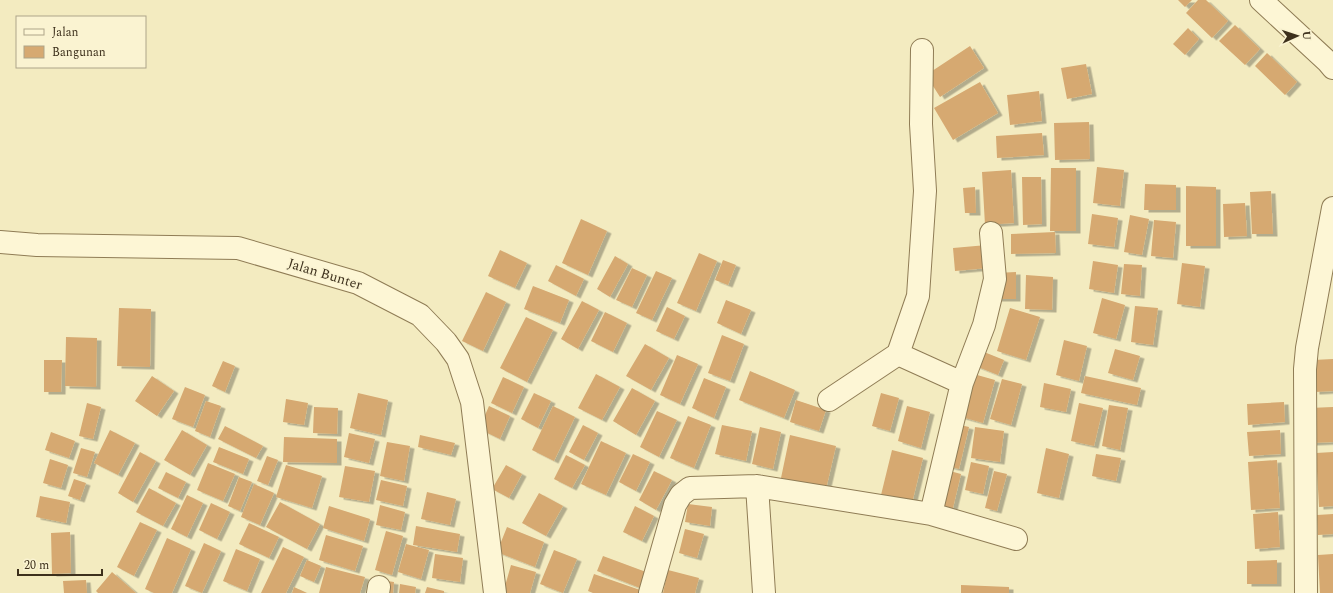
<svg xmlns="http://www.w3.org/2000/svg" width="1333" height="593" font-family="Spectral,serif">
<style>
.building{fill:#d6a971;filter:url(#shadow)}
.lines{fill:none;stroke-linecap:round;stroke-linejoin:round}
.street-casing{stroke:#8f7c55;stroke-width:24}
.street{stroke:#fdf6d5;stroke-width:22}
.labels{text-anchor:middle;dominant-baseline:central;stroke-width:3;stroke-linejoin:round;paint-order:stroke}
.street-label{font-size:14px;fill:#3d301c;stroke:#faf3d1}
</style>
<defs>
<filter id="shadow"><feDropShadow dx="4.5" dy="2.5" stdDeviation="0" flood-color="#0004"/></filter>
</defs>
<rect width="100%" height="100%" fill="#f3ebc0"/>
<path class="building" d="M1178,0H1192L1185,7Z
M1198,0H1206L1228,21L1212,38L1186,13Z
M1235,25L1260,49L1245,65L1219,41Z
M1188,28L1199,39L1185,55L1173,44Z
M970,46L984,68L940,97L926,75Z
M1267,53L1297,82L1285,95L1255,66Z
M1086,64L1092,94L1067,99L1061,68Z
M980,82L998,113L953,140L934,108Z
M1039,91L1042,121L1010,125L1007,95Z
M1089,122L1090,159L1055,160L1054,123Z
M1042,133L1044,155L997,158L996,136Z
M1097,167L1124,170L1120,206L1093,203Z
M1051,168H1076V231H1050Z
M1011,170L1014,223L985,225L982,172Z
M1022,177H1041L1042,224L1023,225Z
M1145,184L1176,185V210H1144Z
M1186,186L1216,187V246H1186Z
M975,187L976,213H965L963,188Z
M1271,191L1273,234H1252L1250,192Z
M1245,203L1247,236L1224,237L1223,204Z
M1092,214L1118,218L1114,247L1088,244Z
M1130,215L1149,219L1142,255L1124,252Z
M581,219L607,231L588,275L562,263Z
M1154,220L1176,222L1173,258L1151,256Z
M1055,232L1056,253L1011,254V234Z
M987,245L988,268L955,271L953,248Z
M500,250L527,263L515,288L488,276Z
M699,253L717,261L696,311L677,303Z
M615,256L628,264L610,297L597,289Z
M723,260L736,265L728,285L715,280Z
M1093,261L1118,265L1114,293L1089,289Z
M1182,263L1205,266L1200,307L1177,304Z
M1124,264L1142,265L1140,296L1121,294Z
M556,265L584,279L576,296L548,281Z
M632,268L647,275L632,307L616,300Z
M656,271L672,278L652,320L636,313Z
M1016,272V299H997L996,273Z
M1026,275L1053,277L1052,310L1025,309Z
M533,286L569,300L560,323L524,309Z
M486,292L506,302L483,351L462,341Z
M1102,298L1125,305L1116,339L1093,333Z
M726,300L751,310L741,334L717,323Z
M582,301L599,310L578,349L561,339Z
M1135,306L1158,308L1153,345L1131,342Z
M667,307L685,316L674,339L656,331Z
M119,308L151,309L150,367L117,366Z
M1010,308L1040,317L1026,360L997,351Z
M605,312L627,323L613,352L591,341Z
M526,317L553,330L527,382L500,368Z
M722,335L744,344L730,381L708,373Z
M66,337L97,338L96,387L65,386Z
M1064,340L1087,346L1079,381L1056,375Z
M645,344L669,358L651,390L626,376Z
M1115,349L1140,356L1133,380L1108,373Z
M979,350L1004,360L998,375L973,365Z
M677,355L698,364L680,404L660,395Z
M1333,359V391L1315,392L1313,360Z
M44,360H62L61,392H44Z
M223,361L235,366L225,392L212,386Z
M750,371L795,390L784,418L739,400Z
M970,373L995,380L983,423L958,416Z
M596,374L620,387L602,420L578,408Z
M152,376L174,391L157,416L135,401Z
M1085,376L1141,388L1137,405L1081,393Z
M503,377L524,387L512,413L491,403Z
M704,378L726,387L714,418L692,408Z
M1002,379L1022,384L1011,425L990,419Z
M1044,383L1071,389L1066,412L1040,407Z
M185,387L205,395L193,427L172,419Z
M632,388L655,401L636,435L613,421Z
M358,393L388,400L381,435L350,428Z
M534,393L551,401L538,428L521,419Z
M881,393L899,398L890,431L872,426Z
M286,399L308,403L304,425L283,422Z
M796,400L826,410L819,431L790,422Z
M206,401L221,406L210,437L195,431Z
M1284,402L1285,422L1248,425L1247,404Z
M87,403L101,407L93,439L79,436Z
M1079,403L1103,408L1094,446L1071,441Z
M1109,405L1128,408L1120,450L1102,446Z
M489,406L510,416L500,439L479,429Z
M553,406L575,417L554,461L532,450Z
M907,406L930,412L921,448L898,441Z
M314,407L338,408L337,434L313,433Z
M1333,407V442L1311,443L1309,408Z
M657,411L677,420L659,457L640,447Z
M688,416L711,425L694,468L670,458Z
M956,424L969,427L959,469L947,466Z
M583,425L598,433L584,460L569,452Z
M722,425L752,431L746,461L715,454Z
M225,426L263,446L256,458L218,439Z
M760,427L781,432L773,469L752,464Z
M975,427L1004,431L1000,462L971,458Z
M110,430L135,443L118,475L94,463Z
M182,430L207,445L190,475L164,460Z
M1280,430L1281,454L1249,456L1247,432Z
M51,432L75,441L69,458L45,450Z
M349,433L375,439L369,463L344,457Z
M420,435L455,443L451,455L418,447Z
M790,435L836,446L826,489L781,478Z
M284,437L337,439V463L283,462Z
M601,441L626,453L606,495L581,484Z
M387,442L410,446L404,481L380,476Z
M219,447L249,459L243,474L213,462Z
M81,448L95,452L87,477L73,473Z
M1046,448L1069,454L1059,498L1037,493Z
M892,450L923,458L912,503L881,495Z
M140,452L156,461L133,502L118,493Z
M1333,452V506L1319,507L1316,453Z
M633,454L650,462L636,491L619,482Z
M1096,454L1121,458L1116,481L1092,476Z
M566,455L585,465L572,488L554,479Z
M267,456L278,460L268,485L257,481Z
M50,459L68,465L61,488L43,483Z
M1277,460L1280,508L1251,510L1248,462Z
M971,462L989,466L983,494L965,490Z
M208,463L235,474L223,501L197,490Z
M286,465L322,476L312,508L276,497Z
M506,465L522,474L509,498L492,489Z
M345,466L375,471L369,502L339,497Z
M946,470L961,474L952,512L937,508Z
M654,471L672,480L656,510L639,500Z
M994,471L1007,474L997,511L985,508Z
M166,472L186,482L178,498L158,488Z
M239,477L252,482L240,511L228,506Z
M74,479L86,483L80,500L68,496Z
M381,480L407,486L403,506L376,500Z
M254,484L274,493L260,525L241,517Z
M149,488L176,503L163,526L136,512Z
M427,492L456,499L450,525L421,519Z
M539,493L563,506L546,536L522,523Z
M187,495L203,503L187,537L171,529Z
M40,496L70,502L66,523L36,517Z
M280,502L320,524L307,549L266,527Z
M211,503L230,512L217,539L199,530Z
M688,504L712,507L710,526L685,522Z
M380,505L405,512L401,530L376,525Z
M329,506L370,519L364,541L323,528Z
M635,506L654,516L642,541L623,532Z
M1278,512L1280,547L1255,549L1253,514Z
M1333,514V534L1318,535L1317,515Z
M140,522L157,530L134,576L117,567Z
M249,523L279,537L269,558L239,544Z
M416,526L460,534L457,552L413,545Z
M507,527L544,542L535,567L497,552Z
M685,529L704,534L697,558L679,553Z
M386,531L403,536L392,575L375,570Z
M70,532L71,573L52,574L51,533Z
M326,535L363,546L355,571L319,560Z
M167,538L191,549L172,593H154L145,589Z
M204,543L221,551L202,593L185,586Z
M406,544L429,550L421,579L398,572Z
M283,547L304,557L286,593H261Z
M236,549L260,559L247,591L223,581Z
M554,550L577,559L563,593L540,584Z
M435,554L463,558L460,582L432,578Z
M1333,554V593H1320L1318,555Z
M603,556L646,572L640,588L597,571Z
M307,560L321,566L314,582L300,576Z
M1277,560V584H1247V561Z
M511,565L536,572L530,593H503Z
M326,567L365,577L360,593H319Z
M668,570L699,578L695,593H663Z
M112,572L136,593H98L96,591Z
M594,574L640,590L639,593H593L588,591Z
M86,580L87,593H64L63,581Z
M381,580L394,582L393,593H379Z
M400,584L416,587L415,593H399Z
M961,585L1009,587V593H961Z
M294,587L307,593H292Z
M427,587L444,591V593H425Z"/>
<g class="lines">
<defs>
<path id="street" d="M1261,0L1328,62L1333,68
M922,50L921,124L925,191L918,296L898,354L962,383
M0,242L37,245L238,248L358,283L420,315L446,342L458,359L472,402L495,593
M829,400L898,354
M757,486L764,593
M931,514L962,383L984,325L995,279L991,233
M378,593L379,587
M650,593L675,505L681,495L690,488L757,486L931,514L1016,539
M1306,593L1305,369L1307,348L1333,208"/>
</defs>
<use href="#street" class="street-casing"/>
<use href="#street" class="street"/>
</g>
<g class="labels">
<g class="street-label">
<text transform="translate(325 274) rotate(17)">Jalan Bunter</text>
</g>
</g>
<rect x="16" y="16" width="130" height="52" fill="#faf3d1" stroke="#aea589"/>
<rect x="24" y="29" width="20" height="6" fill="#fdf6d5" stroke="#aea589"/>
<text x="52" y="36" font-size="12" fill="#3d301c">Jalan</text>
<rect x="24" y="46" width="20" height="12" fill="#d6a971" stroke="#aea589"/>
<text x="52" y="56" font-size="12" fill="#3d301c">Bangunan</text>
<g transform="translate(1297 36) rotate(87)" stroke="#faf3d1" stroke-width="3" paint-order="stroke">
<path d="M0-3L7 15L0 10L-7 15Z" fill="#3d301c"/>
<text y="-6" font-size="11" font-weight="bold" text-anchor="middle" fill="#3d301c">U</text>
</g>
<path d="M18 569v6h84v-6" fill="none" stroke="#3d301c" stroke-width="2"/>
<text x="24" y="569" font-size="12" fill="#3d301c" stroke="#faf3d1" stroke-width="3" paint-order="stroke">20 m</text>
</svg>
